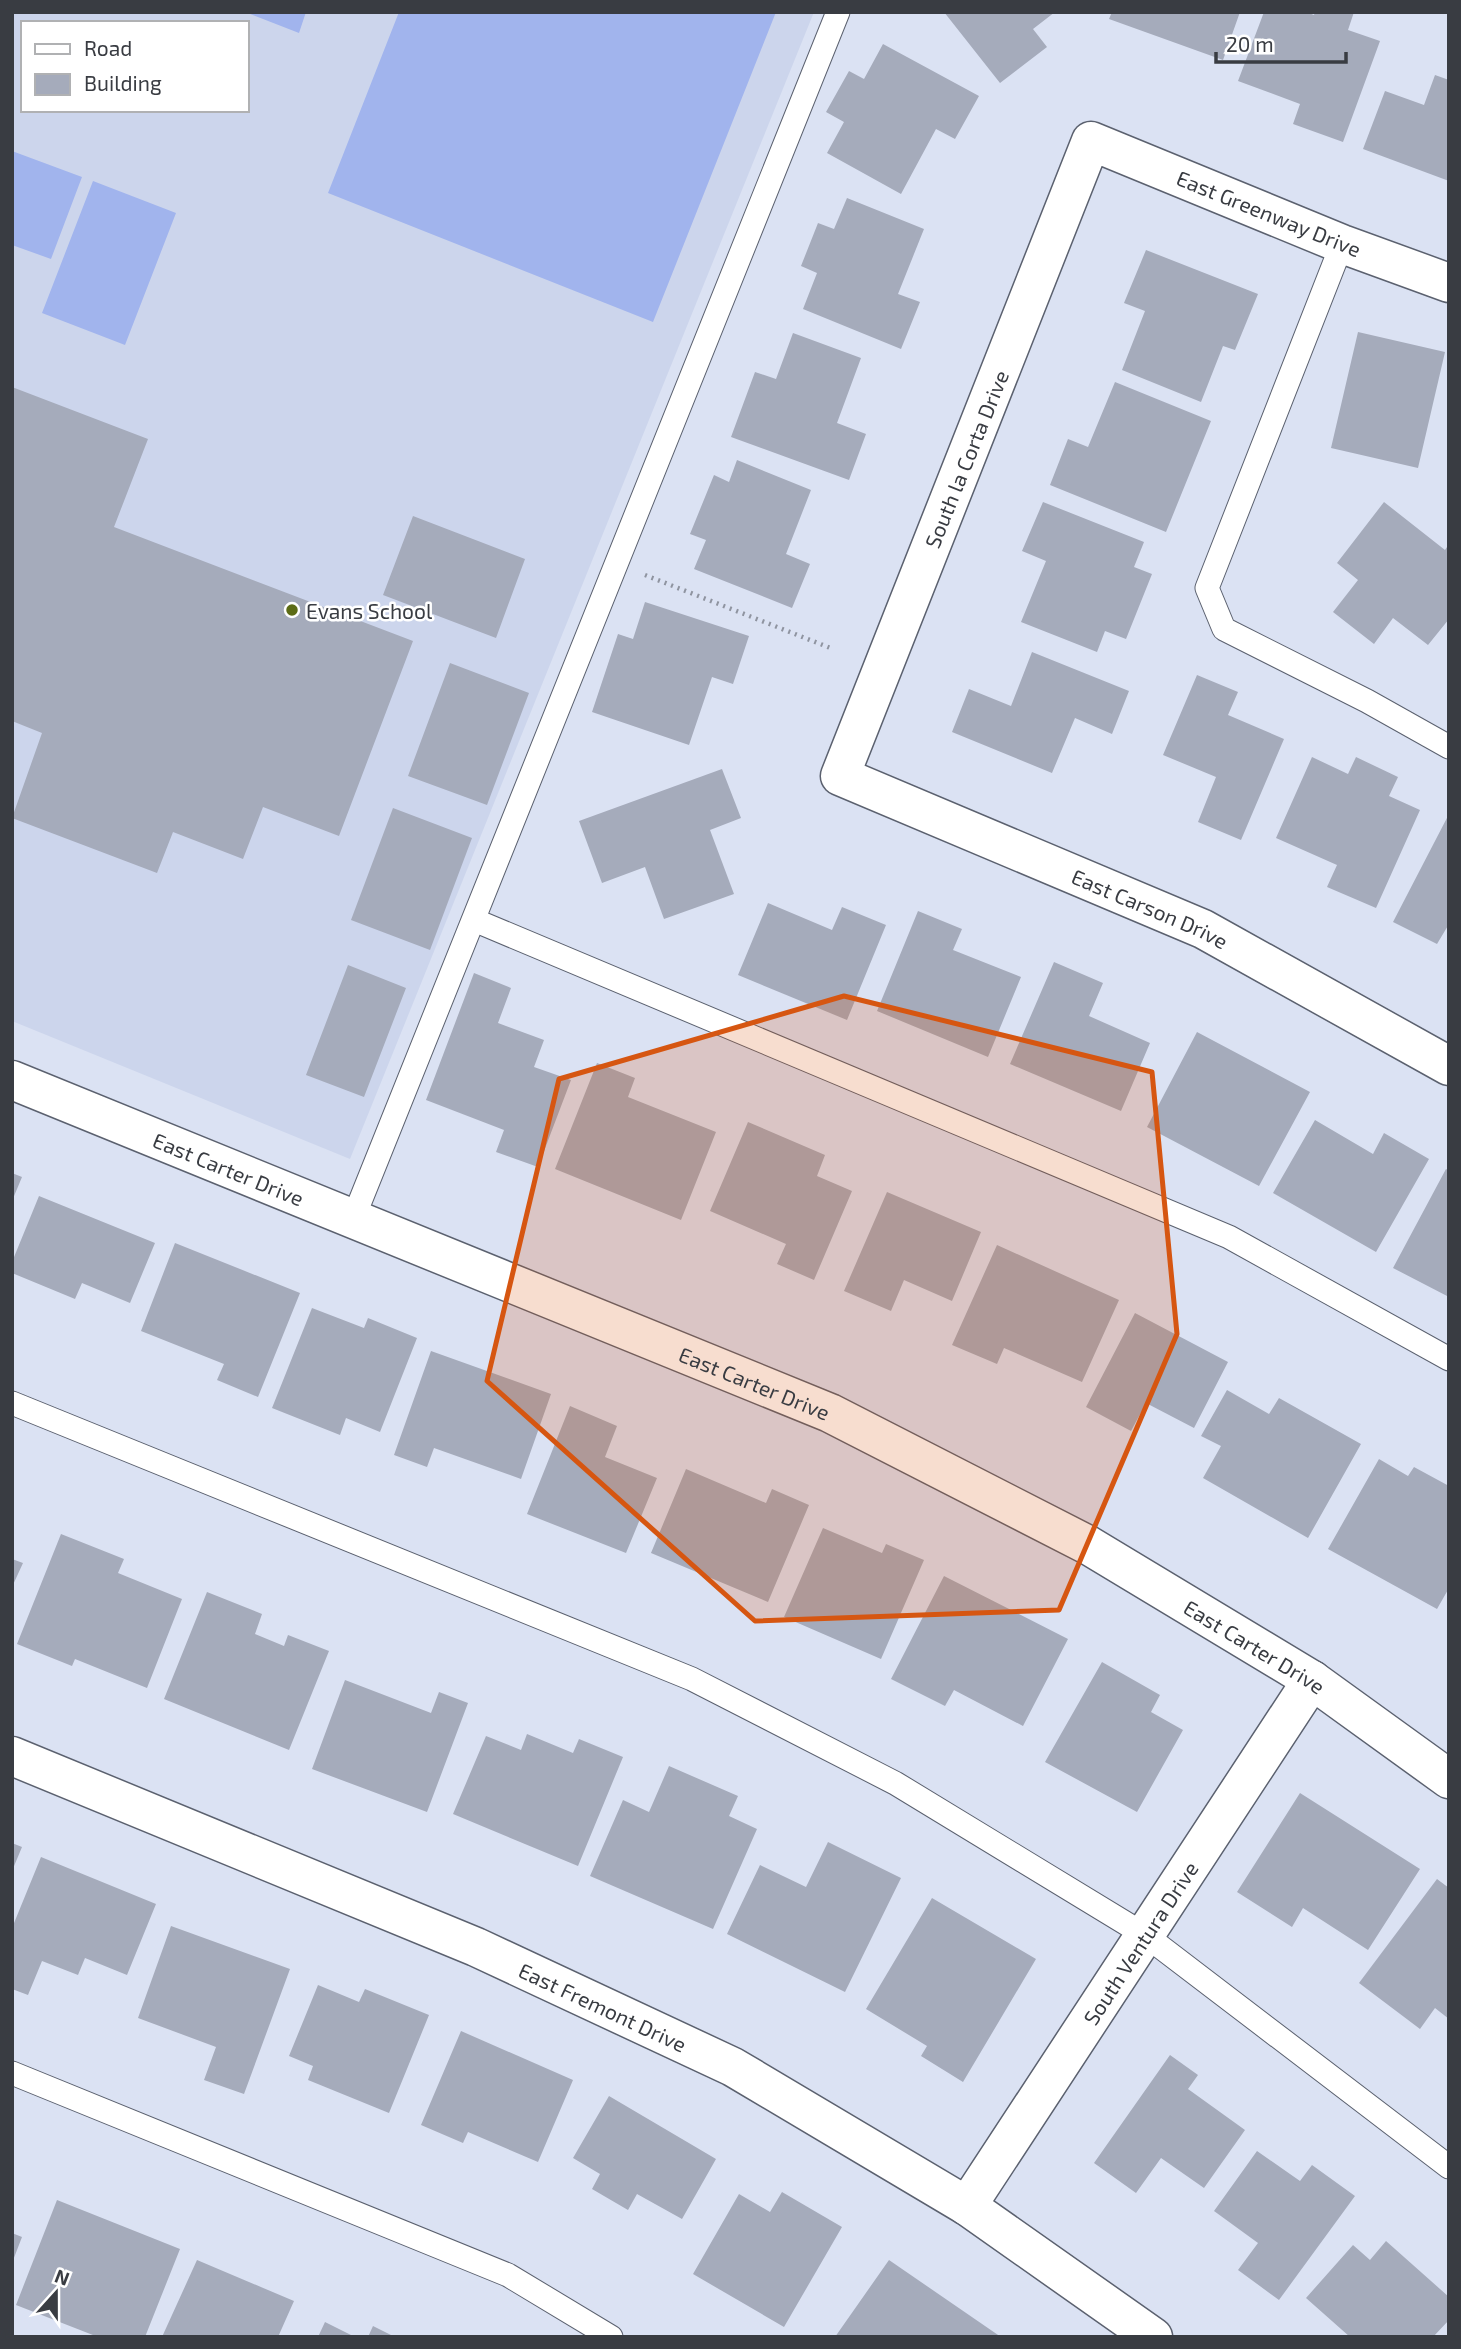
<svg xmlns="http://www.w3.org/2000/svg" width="1461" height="2349" font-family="'Exo 2',sans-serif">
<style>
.built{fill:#ccd5ec;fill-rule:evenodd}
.grass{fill:#a1b4ed}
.building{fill:#a5abbb}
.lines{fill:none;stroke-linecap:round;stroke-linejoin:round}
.lane-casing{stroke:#5b616f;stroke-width:25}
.street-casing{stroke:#5b616f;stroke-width:41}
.path{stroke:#8f94a0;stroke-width:4.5;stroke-dasharray:2 5;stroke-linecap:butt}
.lane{stroke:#fff;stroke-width:23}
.street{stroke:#fff;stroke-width:38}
.marked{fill:#d65611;fill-opacity:0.2;stroke:#d65611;stroke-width:5;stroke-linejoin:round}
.poi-dot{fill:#5c6b15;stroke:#fff;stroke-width:2.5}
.labels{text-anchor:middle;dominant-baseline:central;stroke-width:5;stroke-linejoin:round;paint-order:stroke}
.street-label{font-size:21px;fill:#393c42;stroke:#fff}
.poi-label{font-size:21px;fill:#393c42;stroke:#fff;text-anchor:start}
</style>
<rect width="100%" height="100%" fill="#dbe2f3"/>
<path class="built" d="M12,12H814L350,1159L12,1021ZM23,23H247V110H23Z"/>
<path class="grass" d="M245,12H306L299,33Z
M399,12H776L653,322L328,193Z
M12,151L82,177L51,259L12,245Z
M93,181L176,213L125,345L42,313Z"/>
<path class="building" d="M944,12H1055L1033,29L1047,47L1000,83Z
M1112,12H1240L1223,60L1109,19Z
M1264,12H1306L1314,15L1315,12H1354L1348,30L1380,41L1343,142L1293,124L1300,104L1238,81Z
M883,44L979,96L955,139L936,129L901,194L827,153L844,122L826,112L849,71L864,79Z
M1435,75L1449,80V181L1363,149L1385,91L1424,105Z
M847,198L924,229L898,294L920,302L901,349L803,309L817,273L801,266L818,223L834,229Z
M1146,250L1258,294L1235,350L1223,346L1201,402L1122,370L1145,311L1124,303Z
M1358,332L1445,352L1418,468L1331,448Z
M793,333L861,358L837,423L866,434L849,480L731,437L755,372L776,379Z
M1115,382L1211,421L1166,532L1050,485L1068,439L1088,447Z
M12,387L148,439L114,527L413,641L339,836L263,807L243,859L173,832L157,873L12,818L42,733L12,721Z
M737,460L811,490L786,554L810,564L792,608L694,569L706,540L690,534L714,475L729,482Z
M1043,502L1144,542L1134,567L1152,574L1126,639L1105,631L1097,652L1021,622L1046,561L1022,551Z
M1384,502L1445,550L1449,544V619L1428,645L1393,618L1374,644L1333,612L1358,580L1337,563Z
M413,516L525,559L496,638L383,595Z
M645,602L749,636L733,684L712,677L689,745L592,712L618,634L633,639Z
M1032,652L1129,691L1112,734L1075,718L1052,773L952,732L969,689L1011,706Z
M450,663L529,693L487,805L408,776Z
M1197,675L1238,692L1228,715L1284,739L1241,840L1198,822L1216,777L1163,755Z
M1312,757L1348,774L1356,757L1398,777L1389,796L1420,810L1376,908L1327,887L1337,865L1276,838Z
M722,769L741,818L710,830L734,894L664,919L645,867L602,883L579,821Z
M393,808L472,838L430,950L351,920Z
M1449,814V924L1437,944L1393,922Z
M768,903L832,930L842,907L886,925L847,1020L738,975Z
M918,911L962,929L953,950L1021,977L988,1057L877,1011Z
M1054,962L1103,983L1089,1016L1150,1043L1121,1111L1010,1064Z
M348,965L406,988L364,1097L306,1075Z
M474,973L511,988L498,1023L544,1040L534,1067L571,1080L538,1167L496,1152L504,1130L426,1100Z
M1197,1032L1310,1092L1259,1186L1147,1127Z
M597,1063L635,1078L628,1097L716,1132L681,1220L555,1169Z
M1315,1120L1373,1154L1384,1133L1429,1159L1376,1252L1273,1193Z
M748,1122L825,1155L817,1176L852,1191L814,1280L777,1264L786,1244L710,1211Z
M1446,1169L1449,1171V1297L1393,1268Z
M12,1173L22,1177L12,1201Z
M887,1192L981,1232L952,1301L904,1280L891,1311L844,1291Z
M39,1196L155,1243L130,1303L82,1283L75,1299L12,1273V1262Z
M175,1243L300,1293L258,1397L217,1380L224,1364L141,1331Z
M997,1245L1119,1300L1082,1382L1004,1348L997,1364L952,1345Z
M312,1308L364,1328L368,1318L417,1338L380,1432L346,1418L340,1435L272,1408Z
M1135,1313L1228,1362L1194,1428L1146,1403L1131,1431L1086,1407Z
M431,1351L551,1394L521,1479L434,1448L427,1467L394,1455Z
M1227,1390L1269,1414L1279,1398L1361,1444L1308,1538L1203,1478L1221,1446L1201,1436Z
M570,1406L617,1426L605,1457L657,1478L626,1553L527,1514Z
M1379,1459L1408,1476L1414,1467L1449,1486V1588L1437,1609L1328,1549Z
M686,1469L766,1503L772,1489L809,1505L768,1602L651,1553Z
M823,1528L882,1553L886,1544L924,1560L881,1659L784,1617Z
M61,1534L124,1559L118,1573L182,1599L147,1688L75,1659L72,1666L17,1644Z
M12,1559L23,1563L12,1587Z
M944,1576L1068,1639L1023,1726L954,1690L945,1706L891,1679Z
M207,1592L262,1614L255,1634L284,1646L288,1635L329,1651L289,1750L164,1699Z
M1102,1662L1160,1695L1151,1712L1183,1730L1137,1812L1045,1762Z
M345,1680L431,1713L439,1692L468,1703L427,1812L312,1769Z
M527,1734L573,1753L579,1739L623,1757L578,1866L453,1814L486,1736L521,1750Z
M669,1766L738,1796L729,1816L757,1829L713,1929L590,1876L623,1800L649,1812Z
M1300,1793L1420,1869L1368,1950L1303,1908L1292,1927L1237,1892Z
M828,1842L901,1878L845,1992L727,1934L760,1865L806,1887Z
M12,1843L22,1847L12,1871Z
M41,1857L156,1904L127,1975L85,1958L78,1975L42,1961L28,1995L12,1989V1928Z
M1437,1879L1449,1888V2019L1435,2008L1420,2029L1359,1983Z
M932,1898L1036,1959L963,2082L921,2056L927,2046L866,2009Z
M171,1926L290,1969L244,2094L204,2080L216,2047L138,2018Z
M318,1985L359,2002L365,1989L429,2015L389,2113L308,2080L313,2066L289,2056Z
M461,2031L573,2080L538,2162L468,2132L463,2143L421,2125Z
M1170,2055L1198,2075L1188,2089L1245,2130L1204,2188L1161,2158L1136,2193L1094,2163Z
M609,2096L716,2159L682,2219L637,2194L628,2210L592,2189L600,2174L573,2158Z
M1257,2151L1300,2181L1312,2165L1355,2196L1279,2300L1238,2270L1258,2243L1214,2211Z
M782,2192L842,2227L784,2327L693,2274L739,2194L770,2212Z
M57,2200L180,2249L145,2337H98L16,2305Z
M12,2233L22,2237L12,2263Z
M1386,2241L1449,2297V2320L1433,2337H1350L1306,2298L1353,2245L1370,2260Z
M197,2260L294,2301L278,2337H162Z
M889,2260L1001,2337H835Z
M325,2322L355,2337H318Z
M373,2326L395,2337H368Z"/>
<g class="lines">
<defs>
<path id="lane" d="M1342,244L1207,588L1224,629L1367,701L1449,747
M474,920L1229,1237L1449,1359
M353,1219L838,12
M12,1403L692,1679L895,1783L1145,1935L1449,2167
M12,2073L508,2275L611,2337"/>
<g id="street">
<path id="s1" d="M1449,283L1342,244L1091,141L840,776L1203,929L1449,1066"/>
<path id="s2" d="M12,1080L830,1413L1088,1545L1312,1680L1449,1779"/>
<path id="s3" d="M12,1756L476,1947L733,2067L967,2206L1153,2337"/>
<path id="s4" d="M967,2206L1312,1680"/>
</g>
</defs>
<use href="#lane" class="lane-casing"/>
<use href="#street" class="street-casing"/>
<path class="path" d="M645,575L833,649"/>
<use href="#lane" class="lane"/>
<use href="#street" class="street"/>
</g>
<path class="marked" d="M844,996L1152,1072L1177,1334L1059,1610L755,1621L487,1381L559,1079Z"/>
<circle class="poi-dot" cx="292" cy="610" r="7"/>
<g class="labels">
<g class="street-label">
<text transform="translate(1269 213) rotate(22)">East Greenway Drive</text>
<text transform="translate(966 459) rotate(-68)">South la Corta Drive</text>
<text stroke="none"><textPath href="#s1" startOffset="1405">East Carson Drive</textPath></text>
<text stroke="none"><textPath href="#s2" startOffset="234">East Carter Drive</textPath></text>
<text stroke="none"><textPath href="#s2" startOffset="802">East Carter Drive</textPath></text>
<text stroke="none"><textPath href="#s2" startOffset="1368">East Carter Drive</textPath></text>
<text stroke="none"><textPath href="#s4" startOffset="315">South Ventura Drive</textPath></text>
<text stroke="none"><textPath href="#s3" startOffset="642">East Fremont Drive</textPath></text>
</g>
<g class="poi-label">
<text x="306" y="610">Evans School</text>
</g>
</g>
<rect width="1461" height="2349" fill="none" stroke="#393c42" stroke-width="28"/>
<rect x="21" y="21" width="228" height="91" fill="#ffffff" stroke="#b0b1b3" stroke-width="2"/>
<rect x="35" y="44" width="35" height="10" fill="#ffffff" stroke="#b0b1b3" stroke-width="2"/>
<text x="84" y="56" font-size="21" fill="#393c42">Road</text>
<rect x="35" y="74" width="35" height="21" fill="#a5abbb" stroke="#b0b1b3" stroke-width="2"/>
<text x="84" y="91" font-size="21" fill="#393c42">Building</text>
<g transform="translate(56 2293) rotate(21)" stroke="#ffffff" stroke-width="5" paint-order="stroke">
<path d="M0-5L12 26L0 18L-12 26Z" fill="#393c42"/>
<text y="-10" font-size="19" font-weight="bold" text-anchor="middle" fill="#393c42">N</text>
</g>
<path d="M1216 52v10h130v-10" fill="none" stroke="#393c42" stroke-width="3.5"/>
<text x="1226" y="52" font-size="21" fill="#393c42" stroke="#ffffff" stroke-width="5" paint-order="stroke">20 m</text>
</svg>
